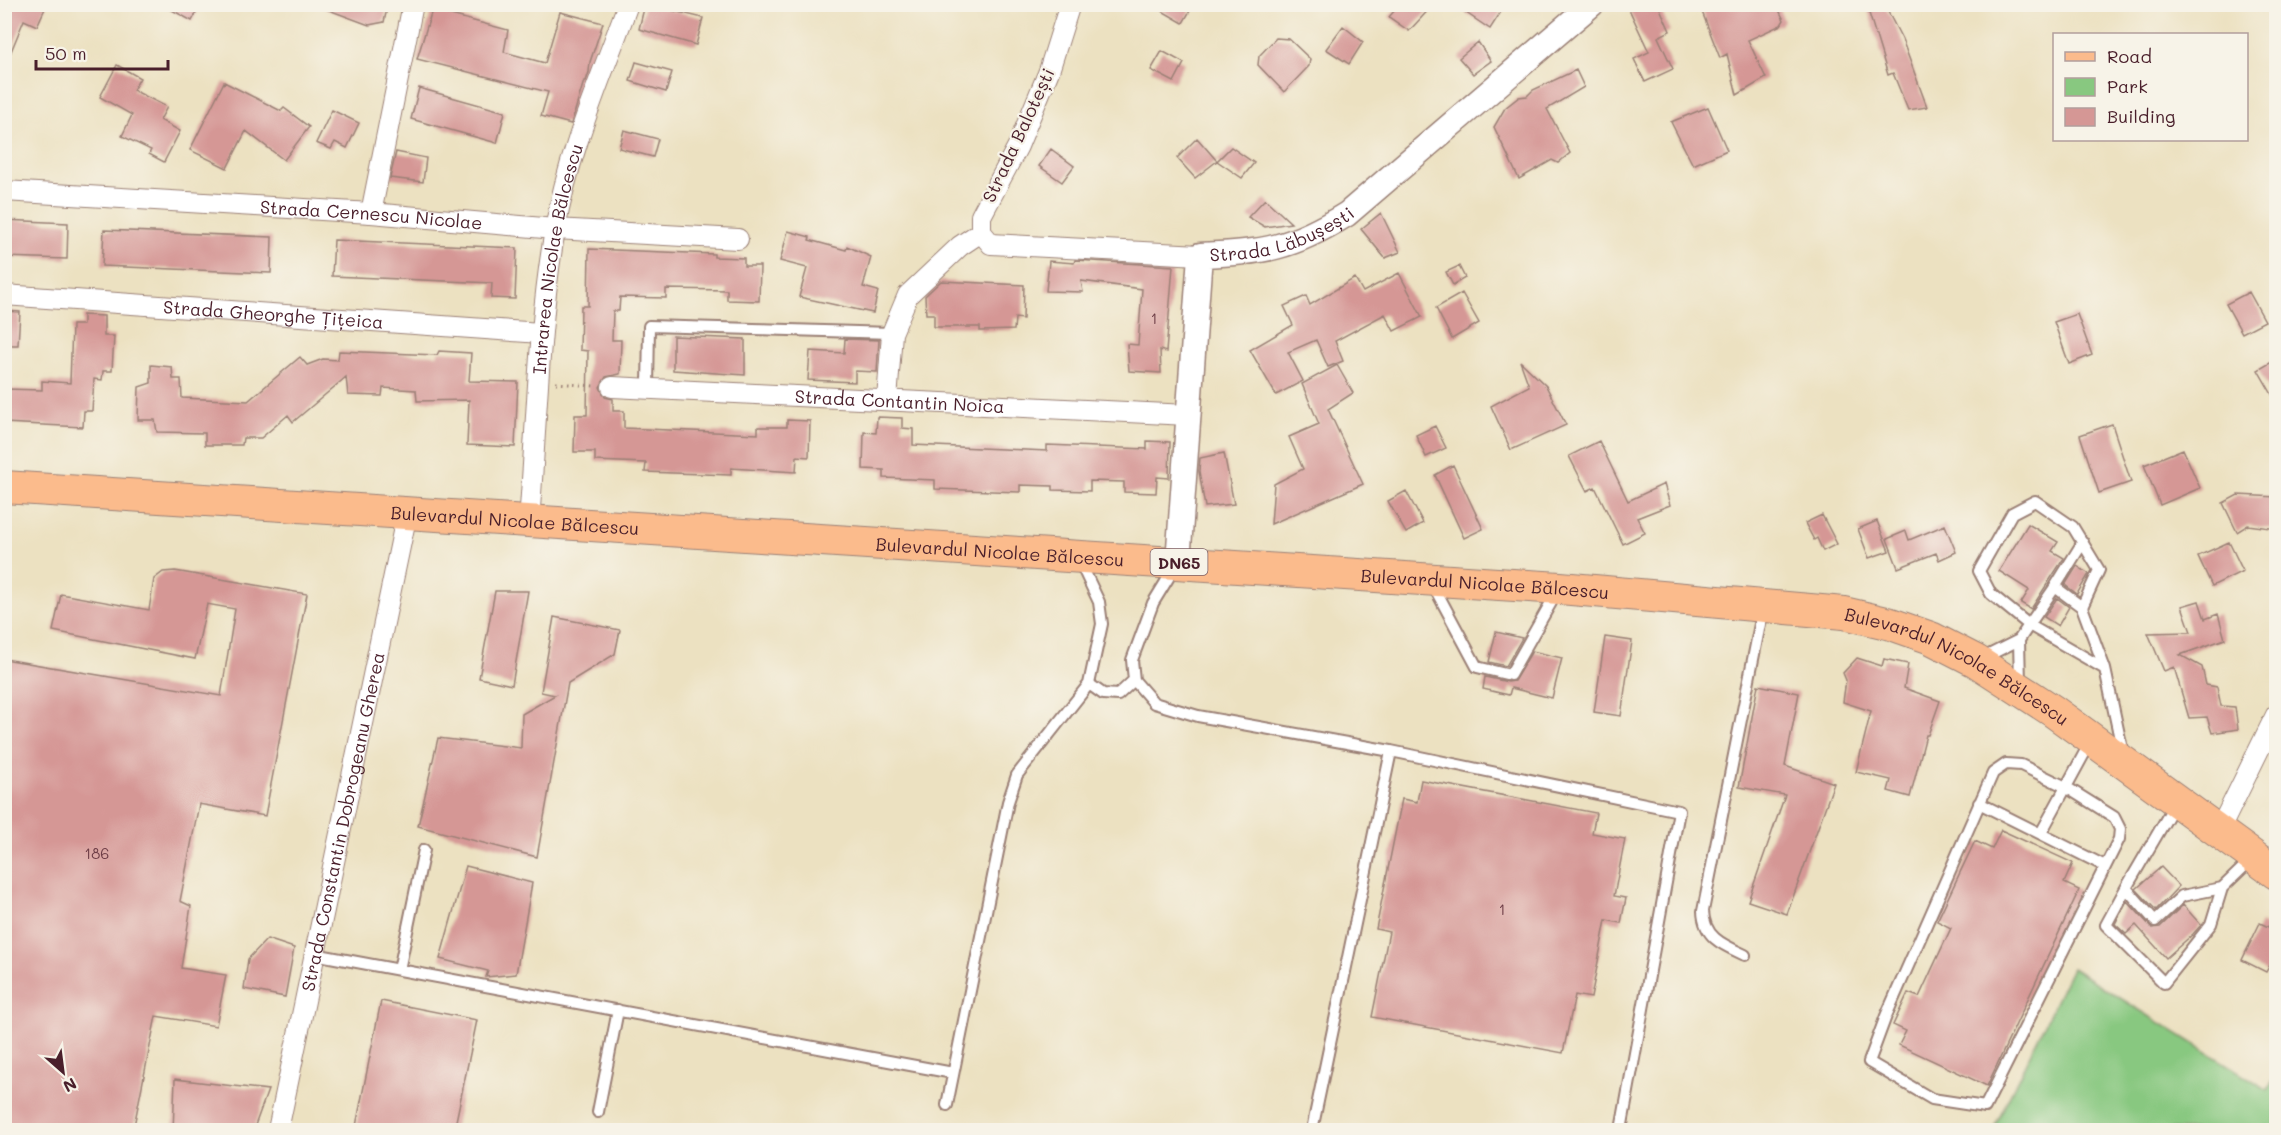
<svg xmlns="http://www.w3.org/2000/svg" width="2281" height="1135" font-family="Mali,sans-serif">
<style>
.green{fill:#88c880;stroke:#697456;stroke-width:1.5}
.building{fill:#d59795}
.lines{fill:none;stroke-linecap:round;stroke-linejoin:round}
.service-casing{stroke:#9b8076;stroke-width:14}
.minor-casing{stroke:#9b8076;stroke-width:22}
.tertiary-casing{stroke:#9b8076;stroke-width:27}
.primary-casing{stroke:#9b8076;stroke-width:34}
.path{stroke:#9b8076;stroke-width:3;stroke-dasharray:1.5 4.5;stroke-linecap:butt}
.service{stroke:#fff;stroke-width:10}
.minor{stroke:#fff;stroke-width:20}
.tertiary{stroke:#fff;stroke-width:24}
.primary{stroke:#fbbb8c;stroke-width:32}
.labels{text-anchor:middle;dominant-baseline:central;stroke-width:4.5;stroke-linejoin:round;paint-order:stroke}
.number-label{font-size:15px;fill:#6d3d46}
.shield{fill:#f7f3e8;stroke:#7e5f64;stroke-width:1.5}
.shield-label{font-size:16px;font-weight:bold;fill:#4a1f2b}
.street-label{font-size:18px;fill:#4a1f2b;stroke:#f7f3e8}
</style>
<rect width="100%" height="100%" fill="#f7f3e8"/>
<filter id="ink" filterUnits="userSpaceOnUse"><feTurbulence type="fractalNoise" baseFrequency=".0167" numOctaves="2"/><feDisplacementMap in="SourceGraphic" scale="12" xChannelSelector="R" yChannelSelector="G"/><feConvolveMatrix kernelMatrix="1 2 1 2 8 2 1 2 1" color-interpolation-filters="sRGB"/></filter>
<filter id="wash" filterUnits="userSpaceOnUse"><feTurbulence type="fractalNoise" baseFrequency=".008" numOctaves="4" result="noise"/><feDisplacementMap in="SourceGraphic" scale="24" xChannelSelector="R" yChannelSelector="G"/><feGaussianBlur stdDeviation="1.35" result="paint"/><feColorMatrix in="noise" values="0 0 0 0 0 0 0 0 0 0 0 0 0 0 0 0 0 1.4 0 .05"/><feComposite in="paint" operator="in"/></filter>
<g filter="url(#wash)">
<rect width="100%" height="100%" fill="#ece1c1"/>
<path class="green" d="M2072,968L2268,1090L2276,1074V1130H1993Z"/>
<g id="blocks">
<path class="building" d="M4,4H47L37,26L24,20L5,66L4,21L9,13L4,10Z
M161,4H201L192,21Z
M318,4H388L384,22L369,25L318,6Z
M645,4L703,18L696,45L639,29Z
M1150,4H1194L1183,23Z
M1400,4H1434L1409,31L1389,17Z
M1453,4H1506L1490,29Z
M1639,4H1658L1670,31L1658,37L1673,69L1645,82L1634,59L1649,52L1629,9Z
M1699,4H1781L1780,12L1784,20L1781,25L1748,40L1766,78L1737,95L1727,54L1720,58Z
M1886,8L1902,39L1927,107L1908,110L1893,73L1888,75L1868,10Z
M432,10L508,30L504,52L545,63L560,12L603,23L590,62L589,72L586,81H584L571,124L541,116L548,92L417,59Z
M1343,26L1363,42L1349,64L1326,49Z
M1276,38L1289,39L1310,59L1309,66L1284,92L1258,65L1259,56Z
M1478,42L1491,61L1473,74L1459,58Z
M1162,51L1184,63L1174,82L1151,70Z
M636,62L672,72L666,92L630,81Z
M117,65L140,78L133,90L167,107L160,120L180,131L164,162L149,154L151,150L122,136L132,115L100,97Z
M1576,70L1584,87L1547,109L1570,153L1558,163L1552,160L1519,179L1494,127L1505,108L1519,97L1527,96L1533,90Z
M224,82L281,111L284,108L309,127L284,160L246,131L227,168L190,150Z
M419,88L505,112L497,143L411,119Z
M1708,107L1727,150L1693,165L1671,122Z
M332,110L359,123L347,148L335,142L331,149L316,143Z
M624,130L658,139L653,157L619,148Z
M1197,138L1217,161L1195,178L1177,158Z
M1231,147L1254,163L1242,178L1217,161Z
M1051,149L1074,166L1062,182L1039,166Z
M396,152L426,158L423,182L390,178Z
M1265,199L1291,223L1265,227L1248,217Z
M1381,213L1400,252L1385,258L1361,229Z
M4,220L68,223L67,259L4,257Z
M104,230L272,237L271,273L102,266Z
M788,231L810,237L809,240L846,250L847,246L871,257L863,287L878,291L873,313L799,297L807,268L780,261Z
M334,240L517,248L515,299L491,298L492,283L332,276Z
M589,249L714,254V257L744,258V266H760L759,301L727,300V290L666,289V298L620,297L619,311H613L612,340H621L620,374L606,377L600,387L605,397L613,399V411H624V428L758,434V427H787V420L810,421L809,457L797,456L796,472L731,468V475L645,472L646,463L595,461V452H574L575,415H587L588,351L580,350L581,306H588Z
M1075,260L1173,266L1166,352L1160,350L1161,373L1129,371L1127,344L1138,345L1142,289L1081,281L1083,292L1046,291L1049,261L1074,263Z
M1459,266L1465,278L1453,285L1446,272Z
M1399,273L1422,317L1394,331L1385,314L1335,341L1343,361L1328,367L1316,340L1288,352L1303,381L1276,395L1250,350L1293,325L1284,306L1306,296L1310,305L1355,278L1363,292Z
M941,281L1024,285L1023,319L1015,318L1014,330L980,331V327H934V314H926L925,296Z
M2249,292L2265,321L2242,333L2226,304Z
M1462,293L1479,323L1452,339L1436,308Z
M4,311L20,312L18,345H4Z
M2077,314L2092,355L2069,364L2054,322Z
M83,315L104,316V336H114L112,371H103L102,380L94,379L92,411H84L83,427L4,423V389L42,390V381L70,383L72,325H83Z
M673,336L745,339V375L673,370Z
M845,339L879,340L877,372L855,371V382L808,380L810,351L844,353Z
M339,351L437,355L439,351L471,353L469,381L518,382L515,447L467,445L469,400L417,401L416,390L383,388L382,396L348,395L346,377L293,422L288,415L261,438H243L242,445H205V433L157,432L155,420H138L139,387L151,383V365L172,367L173,379H181L182,398L248,401L300,357L307,365L323,359L338,360Z
M2277,359V403L2258,370Z
M1520,361L1546,386L1566,425L1511,450L1491,406L1529,386Z
M1337,365L1353,393L1328,409L1363,484L1271,524L1274,484L1303,469L1289,437L1319,424L1302,384Z
M877,417L902,418V428L913,429V445L1047,451V445L1147,449V441L1170,442L1169,478L1157,477L1156,493L1124,492V482L1090,481V491L1053,490V486L1020,485V492L935,489V480L884,478V470L863,469L864,432L876,433Z
M2112,424L2131,482L2099,493L2080,435Z
M1435,426L1446,448L1426,457L1416,435Z
M1599,441L1628,501L1664,484L1670,505L1637,518L1645,533L1623,544L1595,487L1587,491L1569,456Z
M2183,449L2200,488L2160,505L2144,465Z
M1224,453L1234,504L1205,507L1199,471L1200,458Z
M1453,465L1483,529L1464,538L1435,475Z
M1406,491L1423,523L1406,533L1388,501Z
M2238,495L2277,497V529L2248,525L2237,532L2223,503Z
M1822,515L1837,544L1823,551L1817,538L1814,540L1805,523Z
M1877,521L1889,551L1869,558L1858,529Z
M2028,524L2058,542L2052,551L2064,558L2031,609L2021,603L2029,590L1999,571Z
M1945,525L1956,552L1939,560L1936,553L1898,568L1887,539L1906,531L1909,540Z
M2229,542L2243,571L2212,586L2198,556Z
M2077,566L2089,574L2077,594L2065,585Z
M175,571L307,594L265,816L199,804L180,901L191,906L181,968L226,975L216,1026L156,1016L133,1131H4V659L221,696L235,609L207,604L195,659L53,631L61,594L149,610L154,579L163,572Z
M495,591H528L512,685L479,678Z
M2057,598L2069,607L2058,626L2044,617Z
M2199,601L2205,619L2218,614L2225,639L2180,655L2202,667L2206,685L2217,687L2221,706L2235,707L2238,729L2212,733L2207,717L2189,718L2174,667L2164,671L2148,633L2191,632L2182,606Z
M554,617L620,630L615,654L568,683L537,857L418,826L438,738L521,748L522,714L555,695L541,692Z
M1496,632L1522,638L1506,666L1489,662Z
M1605,637L1632,641L1621,716L1594,712Z
M1532,651L1562,658L1552,698L1511,688L1509,695L1483,689L1485,677L1508,682L1514,681Z
M1857,658L1882,666L1884,659L1908,664L1904,688L1940,701L1928,735H1926L1910,797L1888,791L1891,780L1856,772L1871,711L1843,702L1846,680L1843,673Z
M1758,685L1799,693L1785,766L1834,783L1787,914L1748,901L1785,795L1739,787Z
M1421,780L1596,813L1592,833L1625,839L1614,896L1626,898L1621,923L1606,920L1591,998L1575,995L1563,1053L1372,1017L1389,932L1376,929L1402,799L1417,802Z
M2001,830L2073,863L2064,883L2079,890L1987,1086L1899,1045L1906,1031L1893,1025L1908,993L1919,997L1951,928L1937,921L1975,841L1992,849Z
M466,866L532,883L516,974L486,977L488,971L440,959Z
M2161,867L2179,886L2156,910L2136,889Z
M2127,901L2152,928L2160,927L2183,905L2201,925L2193,934L2166,958L2136,925L2126,934L2115,924Z
M2260,923L2277,931V952L2266,972L2242,960Z
M267,939L294,948L285,997L244,989L248,959Z
M381,1001L477,1020L454,1131H355Z
M175,1079L268,1090L253,1131H173Z"/>
</g>
</g>
<g filter="url(#ink)">
<use href="#blocks" fill-opacity="0" stroke="#9b8076" stroke-width="1.5"/>
<g class="lines">
<defs>
<path id="service" d="M648,388L649,326L892,333
M1175,567L1153,603L1132,660L1134,680L1154,703L1198,716L1391,751L1312,1130
M1433,585L1477,667L1510,675L1557,592
M2055,587L2083,542
M2082,607L2055,587L2029,625L1991,594L1979,571L2012,513L2035,501L2073,527L2099,570L2082,607L2105,669
M1981,659L2019,640
M1089,684L1103,694L1118,695L1134,680
M2020,684L2019,640L2029,625L2105,669L2123,753
M1391,751L1679,811L1621,1130
M2006,764L2021,765L2066,787L2114,817L2120,829L2119,839L1985,1107L1932,1099L1869,1062L1886,1016L1993,773Z
M1979,803L2105,866
M2175,804L2126,888L2155,921L2182,896L2222,888L2252,859
M2041,833L2091,741
M2126,888L2106,925L2164,983L2211,924L2222,888
M314,954L953,1073
M1745,955C1723,945 1704,938 1703,911L1763,609
M399,970L424,850
M947,1105L1008,802L1017,775L1089,684L1102,624L1099,602L1080,562
M598,1112L618,1010"/>
<g id="minor">
<path d="M1070,4L1049,71L1018,146L981,216V232L991,244L1200,255"/>
<path id="s1" d="M4,191L371,213L555,229L738,239"/>
<path d="M371,213L413,4"/>
<path id="s2" d="M4,295L541,333"/>
<path id="s3" d="M612,387L1188,415"/>
<path d="M887,400L892,333L908,295L960,246L981,232"/>
<path id="s4" d="M529,521C537,424 538,326 555,230C568,153 601,78 628,4"/>
<path d="M2218,833L2276,715"/>
<path id="s5" d="M278,1130L407,513"/>
</g>
<g id="tertiary">
<path id="s6" d="M1178,562L1200,255C1265,252 1291,249 1347,214L1592,4"/>
</g>
<g id="primary">
<path id="s7" d="M4,487L1560,588L1844,613L1891,624L1931,638L1976,661L2053,711L2276,873"/>
</g>
</defs>
<use href="#service" class="service-casing"/>
<use href="#minor" class="minor-casing"/>
<use href="#tertiary" class="tertiary-casing"/>
<use href="#primary" class="primary-casing"/>
<path class="path" d="M556,383L594,386"/>
<use href="#service" class="service"/>
<use href="#minor" class="minor"/>
<use href="#tertiary" class="tertiary"/>
<use href="#primary" class="primary"/>
</g>
</g>
<g class="labels">
<g class="number-label">
<text x="1154" y="318">1</text>
<text x="97" y="853">186</text>
<text x="1502" y="909">1</text>
</g>
<rect class="shield" x="1150.5" y="549" width="57" height="26" rx="4.5"/>
<g class="shield-label">
<text x="1179" y="562">DN65</text>
</g>
<g class="street-label">
<text transform="translate(1018 135) rotate(-65)">Strada Balotești</text>
<text stroke="none"><textPath href="#s1" startOffset="368">Strada Cernescu Nicolae</textPath></text>
<text stroke="none"><textPath href="#s6" startOffset="393">Strada Lăbușești</textPath></text>
<text stroke="none"><textPath href="#s4" startOffset="264">Intrarea Nicolae Bălcescu</textPath></text>
<text stroke="none"><textPath href="#s2" startOffset="270">Strada Gheorghe Țițeica</textPath></text>
<text stroke="none"><textPath href="#s3" startOffset="288">Strada Contantin Noica</textPath></text>
<text stroke="none"><textPath href="#s7" startOffset="512">Bulevardul Nicolae Bălcescu</textPath></text>
<text stroke="none"><textPath href="#s7" startOffset="998">Bulevardul Nicolae Bălcescu</textPath></text>
<text stroke="none"><textPath href="#s7" startOffset="1484">Bulevardul Nicolae Bălcescu</textPath></text>
<text stroke="none"><textPath href="#s7" startOffset="1970">Bulevardul Nicolae Bălcescu</textPath></text>
<text stroke="none"><textPath href="#s5" startOffset="315">Strada Constantin Dobrogeanu Gherea</textPath></text>
</g>
</g>
<rect width="2281" height="1135" fill="none" stroke="#f7f3e8" stroke-width="24"/>
<rect x="2053" y="33" width="195" height="108" fill="#f7f3e8" stroke="#b29e9c" stroke-width="1.5"/>
<rect x="2065" y="52" width="30" height="9" fill="#fbbb8c" stroke="#b29e9c" stroke-width="1.5"/>
<text x="2107" y="63" font-size="18" fill="#4a1f2b">Road</text>
<rect x="2065" y="78" width="30" height="18" fill="#88c880" stroke="#b29e9c" stroke-width="1.5"/>
<text x="2107" y="93" font-size="18" fill="#4a1f2b">Park</text>
<rect x="2065" y="108" width="30" height="18" fill="#d59795" stroke="#b29e9c" stroke-width="1.5"/>
<text x="2107" y="123" font-size="18" fill="#4a1f2b">Building</text>
<g transform="translate(63 1072) rotate(152)" stroke="#f7f3e8" stroke-width="4.5" paint-order="stroke">
<path d="M0-4.5L10 22L0 15L-10 22Z" fill="#4a1f2b"/>
<text y="-9" font-size="16" font-weight="bold" text-anchor="middle" fill="#4a1f2b">N</text>
</g>
<path d="M36 60v9h132v-9" fill="none" stroke="#4a1f2b" stroke-width="3"/>
<text x="45" y="60" font-size="18" fill="#4a1f2b" stroke="#f7f3e8" stroke-width="4.5" paint-order="stroke">50 m</text>
</svg>
